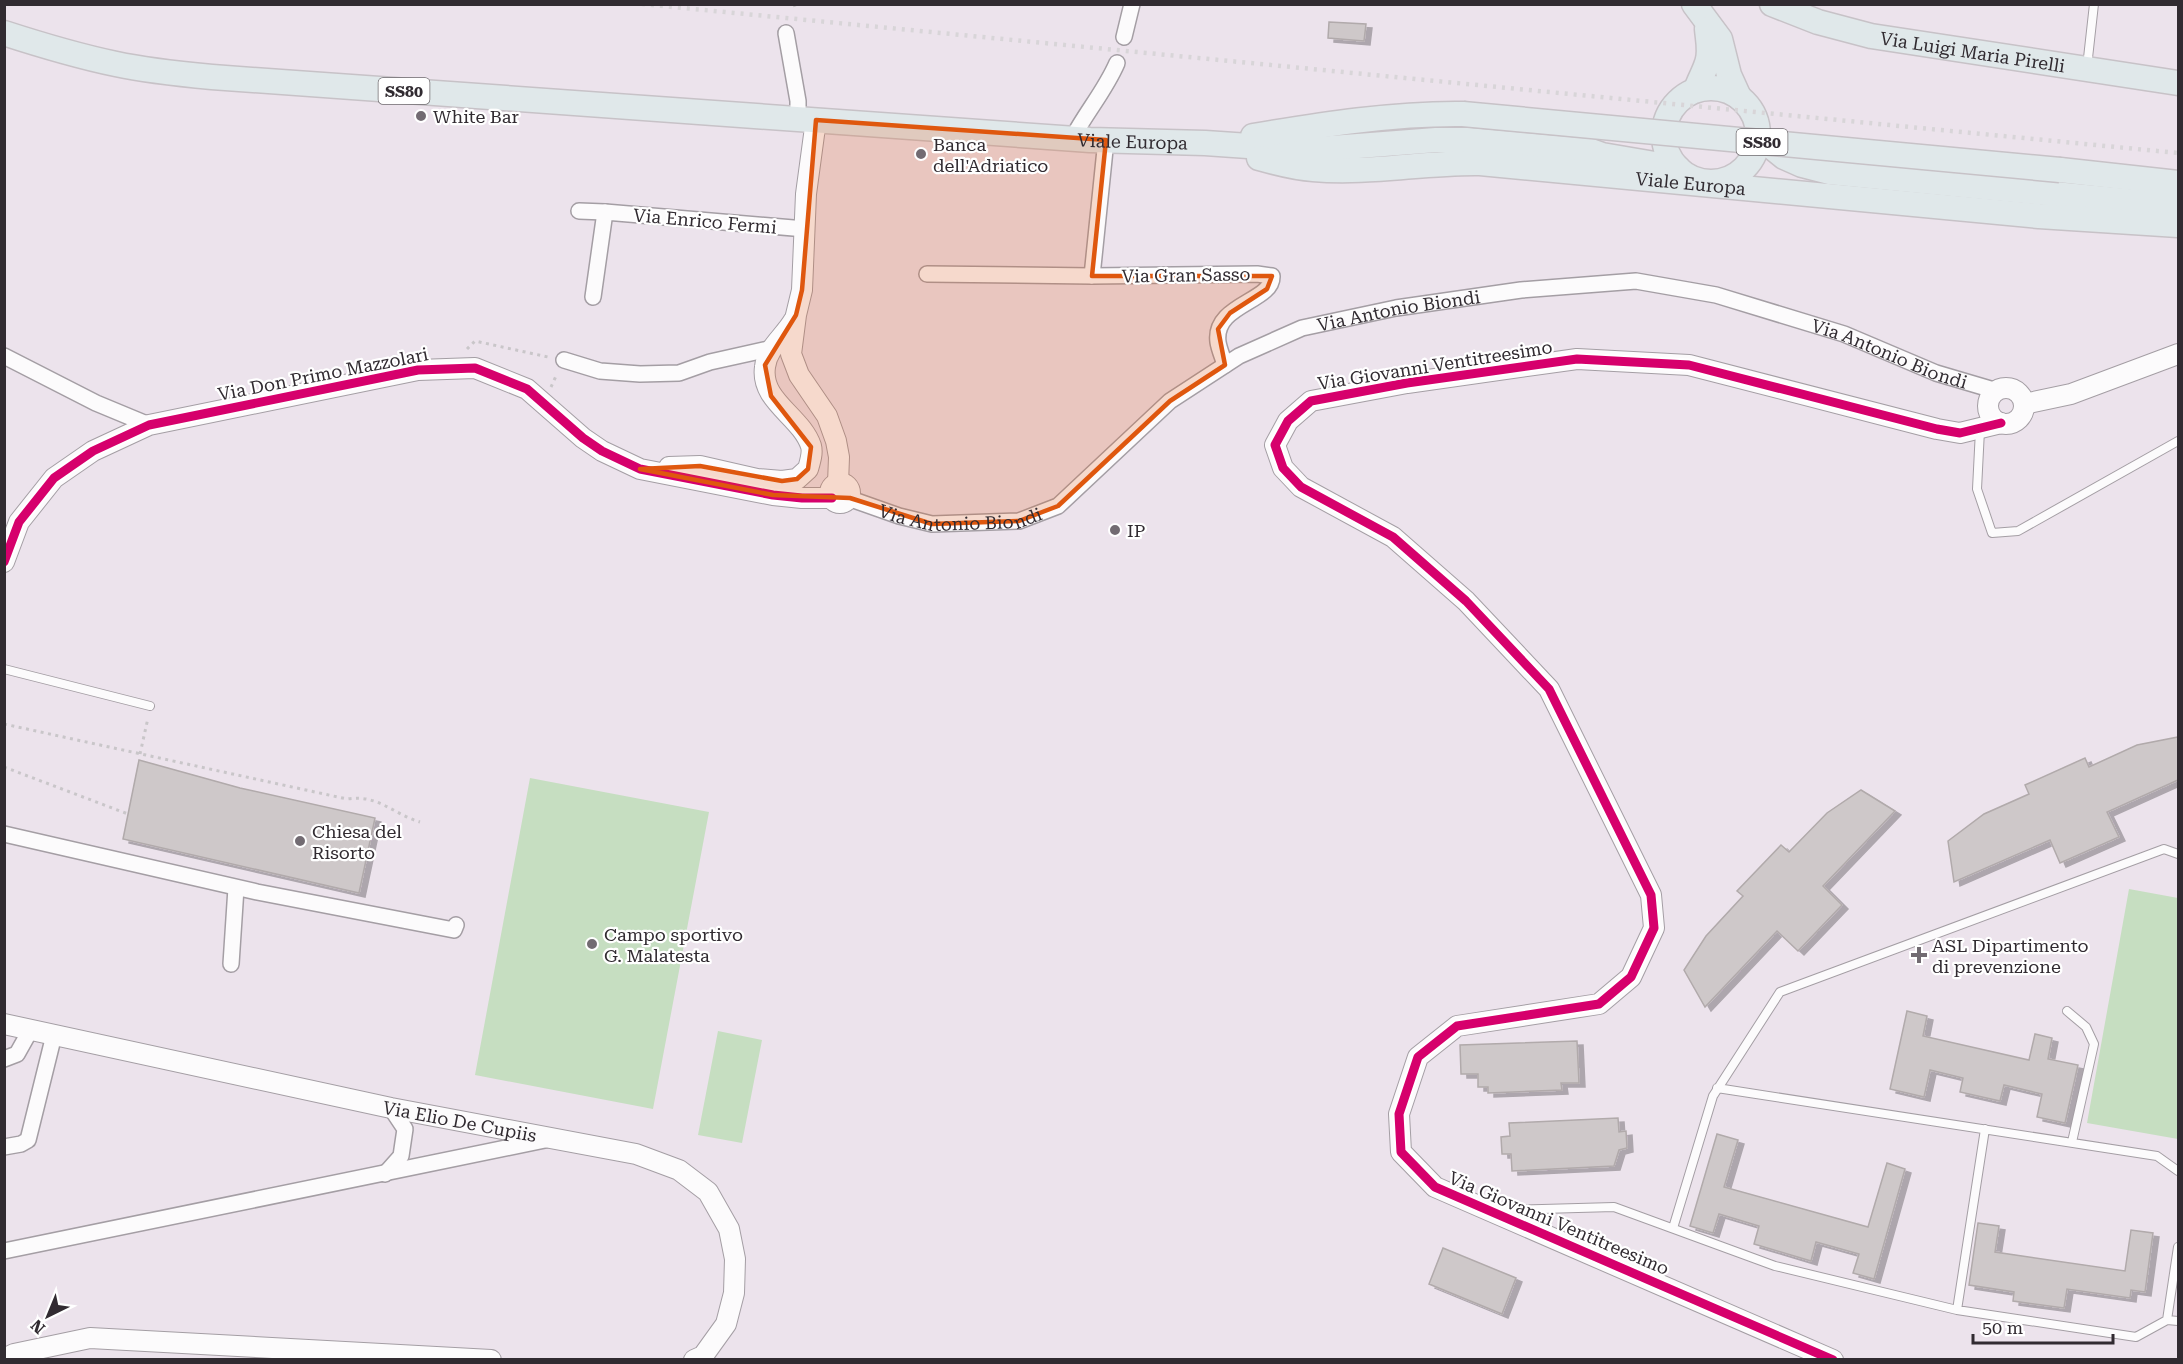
<svg xmlns="http://www.w3.org/2000/svg" width="2183" height="1364" font-family="'Roboto Serif',serif">
<style>
.green{fill:#c6dec1}
.building{fill:#cec8c9;stroke:#b1aaab;stroke-width:1.5;filter:url(#shadow)}
.lines{fill:none;stroke-linecap:round;stroke-linejoin:round}
.service-casing{stroke:#a49ea4;stroke-width:10}
.minor-casing{stroke:#a49ea4;stroke-width:18}
.tertiary-casing{stroke:#a49ea4;stroke-width:22}
.primary-casing{stroke:#c7c2c7;stroke-width:27}
.path{stroke:#c9c6c9;stroke-width:3;stroke-dasharray:3 4.5;stroke-linecap:butt}
.service{stroke:#fcfbfc;stroke-width:8}
.minor{stroke:#fcfbfc;stroke-width:15}
.tertiary{stroke:#fcfbfc;stroke-width:20}
.primary{stroke:#e0e8ea;stroke-width:24}
.rail{stroke:#d8d5d8;stroke-width:4.5;stroke-dasharray:3 6;stroke-linecap:butt}
.primary-bridge-casing{stroke:#c7c2c7;stroke-width:27;stroke-linecap:butt}
.primary-bridge{stroke:#e0e8ea;stroke-width:24}
.cycleway-casing{stroke:#fff;stroke-width:13}
.cycleway{stroke:#d6006c;stroke-width:9}
.marked{fill:#df570e;fill-opacity:0.2;stroke:#df570e;stroke-width:4.5;stroke-linejoin:round}
.poi-dot{fill:#726b72;stroke:#fff;stroke-width:2}
.labels{text-anchor:middle;dominant-baseline:central;stroke-width:4.5;stroke-linejoin:round;paint-order:stroke}
.shield{fill:#fff;stroke:#6f6b6f;stroke-width:1.5}
.shield-label{font-size:16px;font-weight:bold;fill:#312b31}
.street-label{font-size:18px;fill:#312b31;stroke:#fff}
.poi-label{font-size:18px;fill:#312b31;stroke:#fff;text-anchor:start}
</style>
<defs>
<filter id="shadow"><feDropShadow dx="6" dy="4" stdDeviation="0" flood-color="#0004"/></filter>
</defs>
<rect width="100%" height="100%" fill="#ece3ec"/>
<path class="green" d="M530,778L709,812L653,1109L475,1075Z
M2129,889L2178,898V1139L2087,1123Z
M718,1031L762,1040L742,1143L698,1135Z"/>
<path class="building" d="M1329,22L1366,24L1364,41L1328,38Z
M2178,737V780L2107,812L2119,837L2060,863L2050,840L1954,882L1948,841L1984,814L2029,794L2025,785L2085,758L2089,767L2137,745Z
M139,760L240,788L375,818L359,893L123,839Z
M1861,790L1895,811L1823,886L1842,905L1798,951L1777,931L1705,1007L1684,970L1706,936L1743,896L1737,891L1781,845L1789,852L1827,813Z
M1907,1011L1927,1016L1923,1036L2029,1060L2035,1034L2052,1038L2048,1059L2078,1065L2065,1123L2037,1117L2042,1094L2004,1085L2000,1101L1960,1092L1963,1078L1930,1070L1924,1097L1890,1089Z
M1577,1041L1579,1083H1561L1562,1090L1488,1093V1087H1478V1074H1461L1460,1045Z
M1618,1118L1619,1132L1626,1131L1627,1148L1619,1150L1614,1166L1512,1171L1511,1154H1502L1501,1137L1510,1136L1509,1123Z
M1717,1134L1738,1140L1724,1187L1868,1227L1887,1163L1905,1169L1874,1279L1853,1273L1859,1254L1816,1242L1811,1261L1754,1244L1759,1226L1719,1214L1713,1233L1690,1226Z
M1978,1223L1999,1226L1995,1252L2125,1271L2131,1230L2153,1233L2145,1292L2131,1290L2130,1298L2067,1289L2064,1308L2013,1301L2014,1292L1969,1285Z
M1443,1248L1516,1278L1502,1314L1429,1284Z"/>
<g class="lines">
<defs>
<path id="service" d="M2087,67L2094,4
M1980,430L1977,489L1992,533L2018,531L2178,441
M4,669L150,706
M2067,1011L2086,1027L2094,1044L2072,1142
M1717,1088L2157,1156L2178,1171
M1502,1210L1614,1207L1775,1266L1957,1310L2136,1337L2167,1320L2178,1321
M1673,1228L1713,1096L1780,992L2164,849L2178,854
M1957,1310L1985,1129
M2167,1320L2178,1247"/>
<g id="minor">
<path d="M786,33L798,101V119"/>
<path d="M1124,37L1132,4"/>
<path d="M1072,139C1086,112 1105,91 1117,63"/>
<path d="M1106,140L1092,276L1257,274L1272,276C1273,302 1213,304 1218,342C1219,349 1223,358 1225,365"/>
<path d="M579,211L605,212"/>
<path d="M927,274L1092,276"/>
<path d="M593,297L605,212L805,229"/>
<path d="M4,356L96,403L149,425"/>
<path d="M564,360L600,371L640,374L679,373L710,362L773,348"/>
<path id="s1" d="M848,498L899,516L932,524L1019,521L1058,506L1170,401L1239,356L1302,328L1396,308L1521,290L1636,281L1716,295L1844,334L1936,373L1997,391"/>
<path d="M4,834L257,892L454,930L456,925"/>
<path d="M231,964L236,888"/>
<path d="M4,1059L17,1054L31,1029"/>
<path d="M4,1147L21,1144L28,1140L54,1035"/>
<path d="M385,1174L401,1156L405,1129L391,1108"/>
<path d="M4,1251L545,1140"/>
</g>
<g id="tertiary">
<path d="M816,120L806,194L802,290L796,315L791,354L799,375L827,416L836,441L839,457L838,484"/>
<circle cx="2006" cy="406" r="18"/>
<path d="M2024,404L2071,394L2178,354"/>
<path d="M669,467L700,466L757,479L782,481L797,479L808,469C810,462 813,453 811,446C801,416 760,401 765,367C767,348 785,336 794,320"/>
<circle cx="840" cy="493" r="10"/>
<path d="M4,562L19,522L54,478L93,451L149,425L418,370L475,368L527,389L583,438L602,451L640,469L773,495L802,498H832"/>
<path id="s2" d="M4,1024L391,1108L636,1154L679,1170L708,1192L729,1229L735,1259L734,1293L726,1324L703,1356L694,1360"/>
<path d="M4,1359L14,1354L90,1338L491,1360"/>
<path d="M1833,1360L1435,1187L1401,1152L1399,1114L1418,1057L1457,1026L1599,1004L1631,977L1654,928L1651,895L1549,689L1466,601L1393,537L1301,487L1283,468L1275,445L1288,421L1311,401L1407,383L1577,359L1689,365L1937,429L1960,433L2001,423"/>
</g>
<g id="primary">
<path d="M1694,4L1720,39L1729,75L1739,97"/>
<path id="s3" d="M1772,4L1818,22L1871,36L2178,83"/>
<path id="s4" d="M4,33C41,45 78,56 116,64C148,71 180,74 212,77L1090,140L1205,143L1306,150L1436,140H1469L1591,151L1602,155L1678,168"/>
<circle cx="1711" cy="135" r="47"/>
<path d="M1696,90C1699,80 1704,73 1707,63C1711,52 1708,40 1707,29"/>
<path d="M1253,136C1320,125 1395,113 1463,114"/>
<path d="M1758,136L1784,157L1802,165L1829,172L2178,206"/>
<path id="s5" d="M1259,158C1277,163 1295,168 1313,169C1369,174 1424,162 1480,163L2039,216L2178,225"/>
<path d="M2060,170L2178,183"/>
</g>
</defs>
<use href="#service" class="service-casing"/>
<use href="#minor" class="minor-casing"/>
<use href="#tertiary" class="tertiary-casing"/>
<use href="#primary" class="primary-casing"/>
<path class="path" d="M794,4L796,10
M467,349L475,341L548,357
M551,387L557,374
M4,724L347,799C378,794 393,814 420,822
M140,754L148,718
M4,767L128,814"/>
<use href="#service" class="service"/>
<use href="#minor" class="minor"/>
<use href="#tertiary" class="tertiary"/>
<use href="#primary" class="primary"/>
<path class="rail" d="M642,4L2178,153"/>
<defs>
<path id="primary-bridge" d="M1463,114L2060,170"/>
</defs>
<use href="#primary-bridge" class="primary-bridge-casing"/>
<use href="#primary-bridge" class="primary-bridge"/>
<defs>
<path id="cycleway" d="M4,562L19,522L54,478L93,451L149,425L418,370L475,368L527,389L583,438L602,451L640,469L773,495L802,498H832
M1833,1360L1435,1187L1401,1152L1399,1114L1418,1057L1457,1026L1599,1004L1631,977L1654,928L1651,895L1549,689L1466,601L1393,537L1301,487L1283,468L1275,445L1288,421L1311,401L1407,383L1577,359L1689,365L1937,429L1960,433L2001,423"/>
</defs>
<use href="#cycleway" class="cycleway-casing"/>
<use href="#cycleway" class="cycleway"/>
</g>
<path class="marked" d="M816,120L1106,140L1092,276H1272L1267,289L1230,313L1218,329L1225,365L1170,401L1058,506L1019,521L932,524L850,498L773,495L640,469L700,466L782,481L797,479L808,469L811,447L771,396L765,365L796,315L802,290Z"/>
<g class="poi-dot">
<circle cx="421" cy="116" r="6"/>
<circle cx="921" cy="154" r="6"/>
<circle cx="1115" cy="530" r="6"/>
<circle cx="300" cy="841" r="6"/>
<circle cx="592" cy="944" r="6"/>
<path d="M1916 946h6v6h6v6h-6v6h-6v-6h-6v-6h6z"/>
</g>
<g class="labels">
<g class="shield">
<rect x="378.5" y="78" width="51" height="26" rx="4.5"/>
<rect x="1736.5" y="129" width="51" height="26" rx="4.5"/>
</g>
<g class="shield-label">
<text x="404" y="91">SS80</text>
<text x="1762" y="142">SS80</text>
</g>
<g class="street-label">
<text stroke="none"><textPath href="#s3" startOffset="207">Via Luigi Maria Pirelli</textPath></text>
<text stroke="none"><textPath href="#s4" startOffset="1136">Viale Europa</textPath></text>
<text stroke="none"><textPath href="#s5" startOffset="434">Viale Europa</textPath></text>
<text transform="translate(705 221) rotate(5)">Via Enrico Fermi</text>
<text transform="translate(1186 275) rotate(-1)">Via Gran Sasso</text>
<text stroke="none"><textPath href="#s1" startOffset="620">Via Antonio Biondi</textPath></text>
<text stroke="none"><textPath href="#s1" startOffset="1124">Via Antonio Biondi</textPath></text>
<text transform="translate(1435 365) rotate(-9)">Via Giovanni Ventitreesimo</text>
<text transform="translate(323 374) rotate(-11)">Via Don Primo Mazzolari</text>
<text stroke="none"><textPath href="#s1" startOffset="116">Via Antonio Biondi</textPath></text>
<text stroke="none"><textPath href="#s2" startOffset="466">Via Elio De Cupiis</textPath></text>
<text transform="translate(1559 1223) rotate(23)">Via Giovanni Ventitreesimo</text>
</g>
<g class="poi-label">
<text x="433" y="116">White Bar</text>
<text x="933" y="144">Banca<tspan x="933" dy="21">dell'Adriatico</tspan></text>
<text x="1127" y="530">IP</text>
<text x="312" y="831">Chiesa del<tspan x="312" dy="21">Risorto</tspan></text>
<text x="604" y="934">Campo sportivo<tspan x="604" dy="21">G. Malatesta</tspan></text>
<text x="1932" y="945">ASL Dipartimento<tspan x="1932" dy="21">di prevenzione</tspan></text>
</g>
</g>
<rect width="2183" height="1364" fill="none" stroke="#312b31" stroke-width="12"/>
<g transform="translate(48 1316) rotate(223)" stroke="#ffffff" stroke-width="4.5" paint-order="stroke">
<path d="M0-4.5L10 22L0 15L-10 22Z" fill="#312b31"/>
<text y="-9" font-size="16" font-weight="bold" text-anchor="middle" fill="#312b31">N</text>
</g>
<path d="M1973 1334v9h140v-9" fill="none" stroke="#312b31" stroke-width="3"/>
<text x="1982" y="1334" font-size="18" fill="#312b31" stroke="#ffffff" stroke-width="4.5" paint-order="stroke">50 m</text>
</svg>
